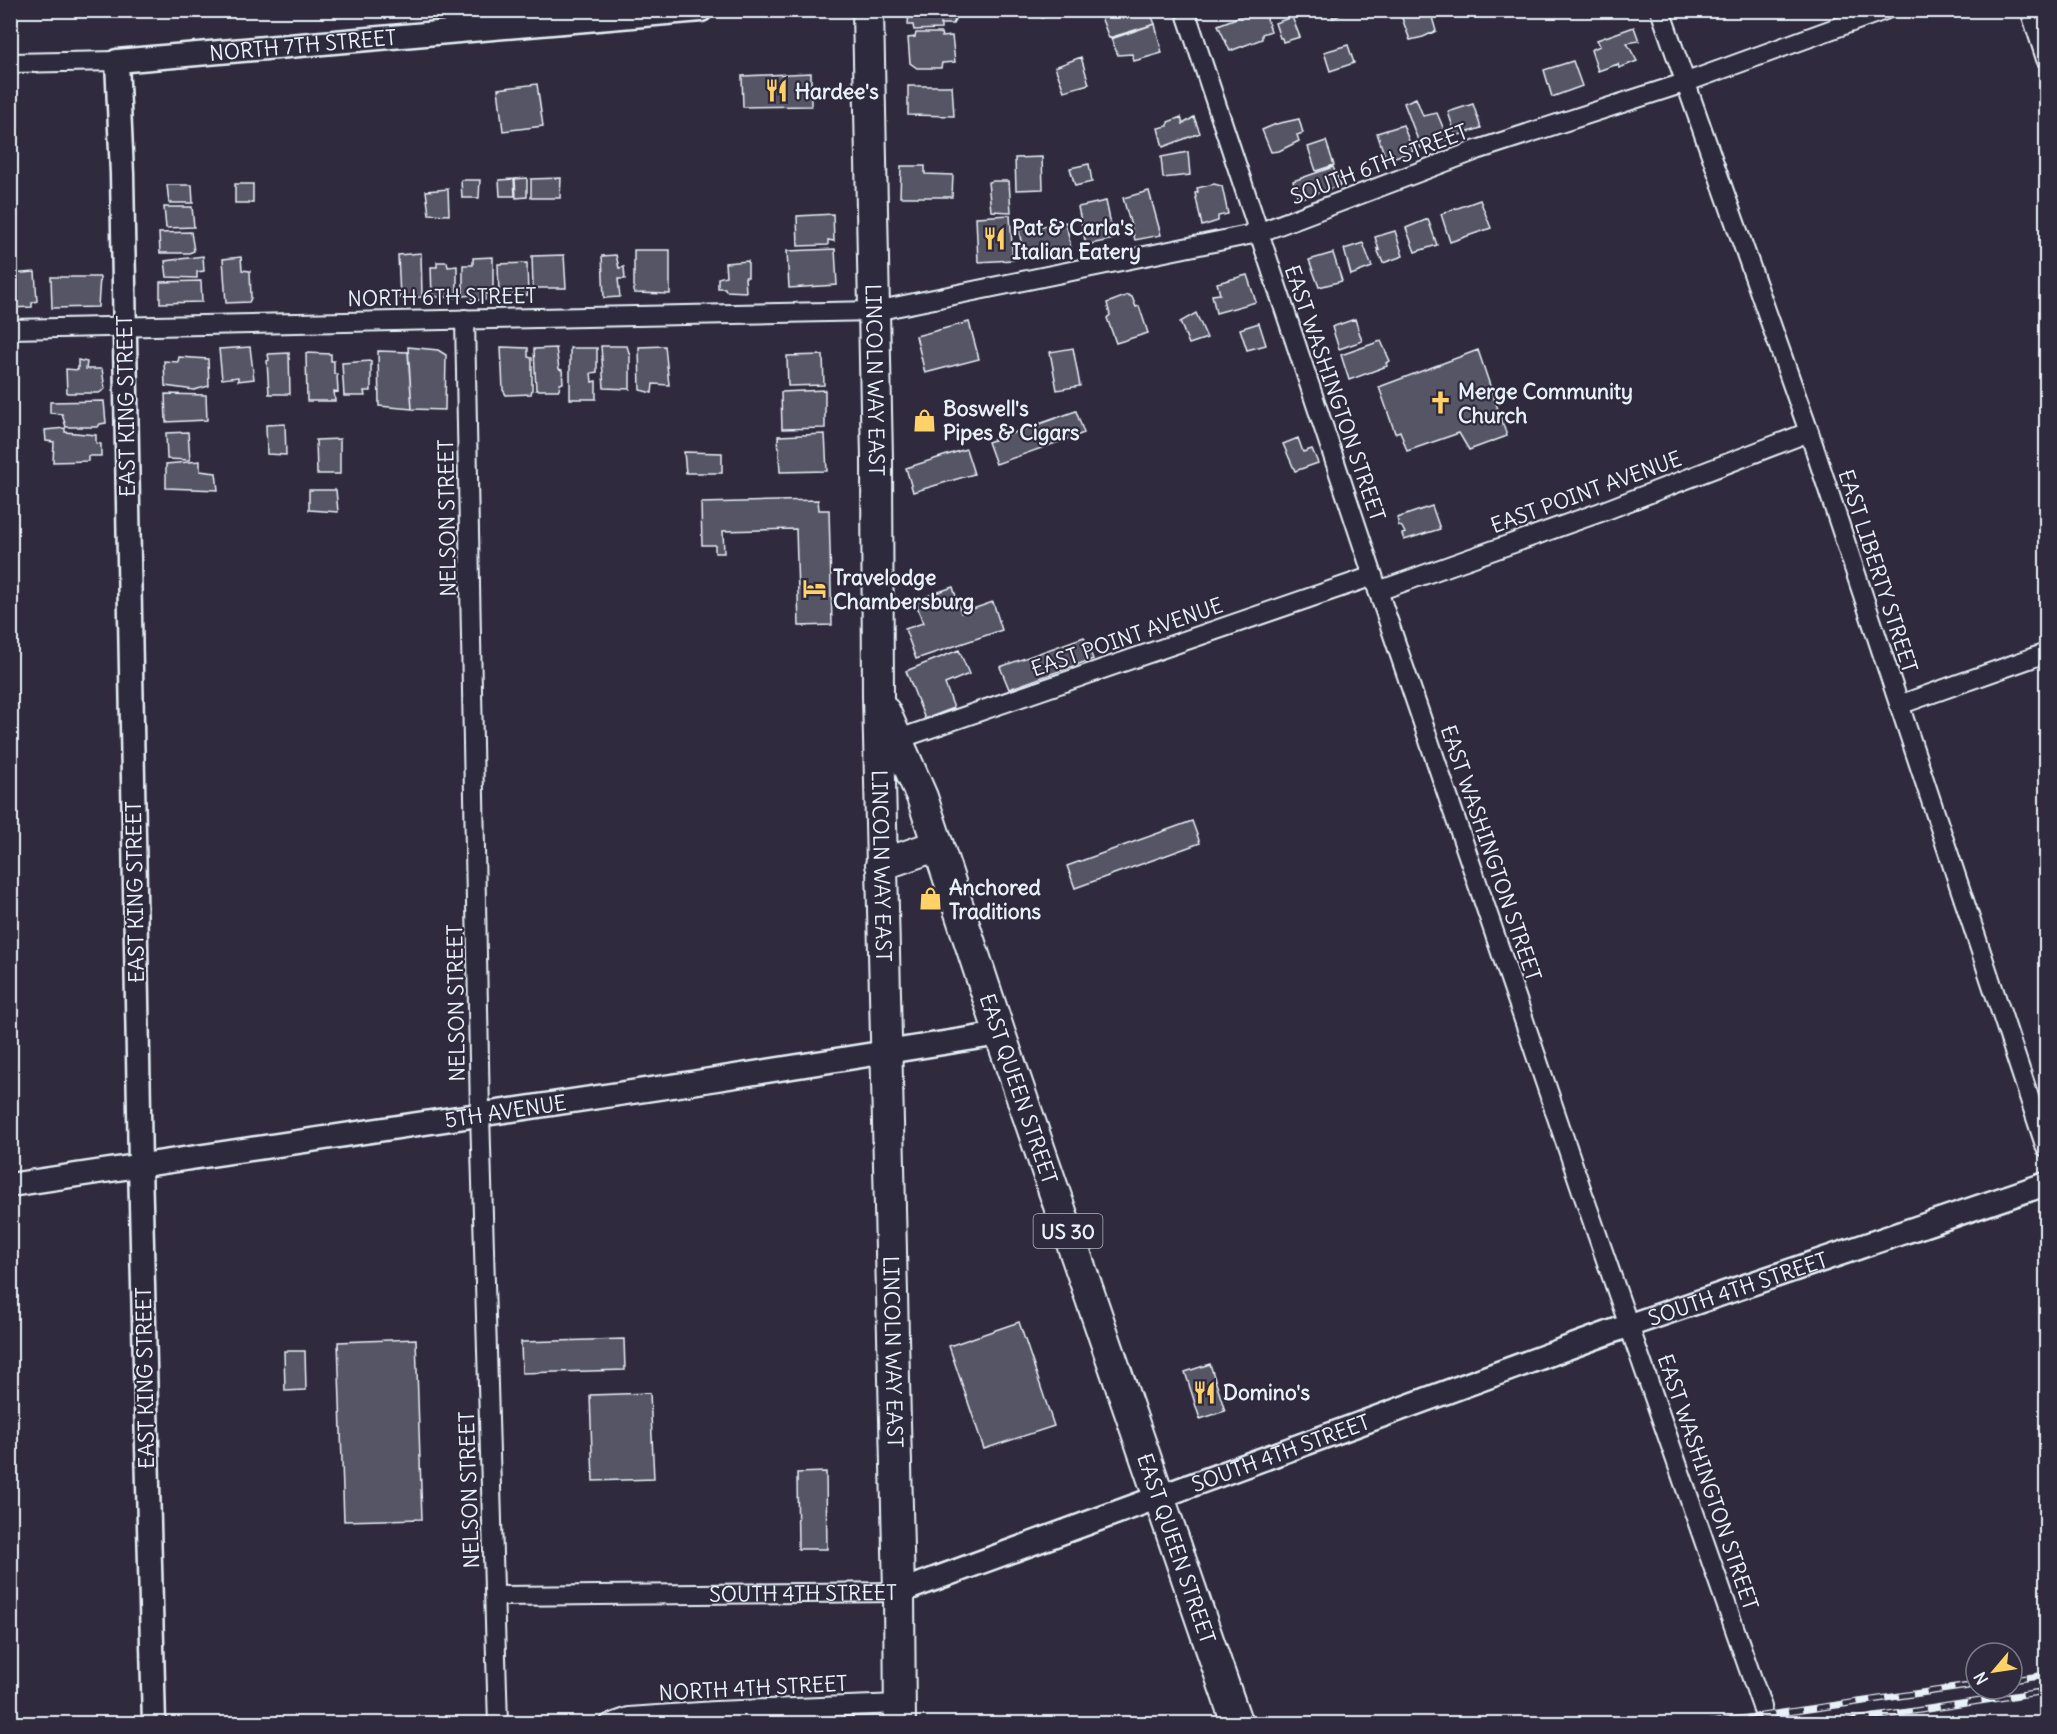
<svg xmlns="http://www.w3.org/2000/svg" width="2057" height="1734" font-family="Delius,sans-serif">
<style>
.building{fill:#575565;stroke:#e8f1f8;stroke-width:1.5}
.lines{fill:none;stroke-linecap:round;stroke-linejoin:round}
.minor-tunnel{stroke:#4b4859;stroke-width:18;stroke-dasharray:18 9;stroke-linecap:butt}
.minor-casing{stroke:#e8f1f8;stroke-width:22}
.tertiary-casing{stroke:#e8f1f8;stroke-width:27}
.trunk-casing{stroke:#e8f1f8;stroke-width:34}
.minor{stroke:#2f2a3d;stroke-width:18}
.tertiary{stroke:#2f2a3d;stroke-width:22}
.trunk{stroke:#2f2a3d;stroke-width:30}
.rail-casing{stroke:#e8f1f8;stroke-width:7}
.rail{stroke:#2f2a3d;stroke-width:4.5;stroke-dasharray:14;stroke-linecap:butt}
.labels{text-anchor:middle;dominant-baseline:central;stroke-width:4.5;stroke-linejoin:round;paint-order:stroke}
.shield{fill:#2f2a3d;stroke:#b0b5c0;stroke-width:1.5}
.shield-label{font-size:20px;font-weight:bold;fill:#e8f1f8}
.street-label{font-size:21px;fill:#e8f1f8;stroke:#2f2a3d}
.poi-label{font-size:21px;font-weight:bold;fill:#e8f1f8;stroke:#2f2a3d;text-anchor:start}
</style>
<rect width="100%" height="100%" fill="#2f2a3d"/>
<filter id="ink" filterUnits="userSpaceOnUse"><feTurbulence type="fractalNoise" baseFrequency=".0167" numOctaves="2"/><feDisplacementMap in="SourceGraphic" scale="12" xChannelSelector="R" yChannelSelector="G"/><feConvolveMatrix kernelMatrix="1 2 1 2 8 2 1 2 1" color-interpolation-filters="sRGB"/></filter>
<g filter="url(#ink)">
<path class="building" d="M909,10H954L955,20L953,24H941V29L914,30L913,25H908Z
M1040,10H1059L1060,12L1042,18Z
M1118,10H1149L1155,24L1109,38L1101,17Z
M1257,10H1264L1271,31L1262,34V39L1230,51L1218,25Z
M1331,10H1352L1333,18Z
M1399,10H1430L1436,31L1423,37L1410,40Z
M1292,17L1300,37L1283,42L1282,38H1280L1275,23Z
M1155,24L1162,53L1134,61L1132,54L1118,55L1111,39Z
M1634,27L1639,41L1627,43L1637,61L1619,68L1618,64L1598,71L1591,50L1600,46L1597,40Z
M916,33H941L942,37L952,36L955,62L942,63L941,68H917L910,63L908,38L915,37Z
M1348,45L1354,63L1330,71L1324,52Z
M1081,57L1089,84L1064,91L1055,67Z
M1573,61L1582,86L1552,97L1544,70Z
M811,73V106L743,107L742,76Z
M537,84L543,126L503,131L498,89Z
M908,86H952L954,116L908,115Z
M1416,98L1423,116L1437,113L1448,139L1421,148L1404,103Z
M1473,104L1481,128L1456,136L1448,112Z
M1181,117L1183,124L1194,117L1200,133L1163,147L1158,128L1168,126V122Z
M1299,119L1303,133L1297,135L1299,141L1279,151L1271,152L1262,130L1276,124Z
M1403,125L1413,151L1386,160L1377,133Z
M1326,141L1334,165L1316,171L1308,147Z
M1188,152L1190,175L1163,178L1161,157Z
M1042,157L1043,189L1016,190L1015,158Z
M1089,164L1092,182L1075,186L1070,168Z
M901,166H925V174L953,175L952,197H900Z
M1333,167L1341,185L1298,199L1293,181Z
M527,178V197L516,198L515,179Z
M561,178L560,198H531V179Z
M514,179L515,196H500L499,180Z
M461,180H480L479,198H462Z
M994,181H1009L1011,212L991,211L988,182Z
M235,184H253V203H235Z
M1214,184L1222,186L1228,214L1218,216V221L1202,226L1195,193L1198,192L1197,188Z
M167,185H192L193,203H169Z
M448,189L449,215L429,214L426,191Z
M1149,191L1161,235L1135,240L1123,198Z
M1480,200L1491,228L1450,242L1441,214Z
M1106,201L1114,239L1086,245L1078,207Z
M164,207H192L194,227L166,228Z
M833,214L834,241L828,240V245L798,246L797,216Z
M1010,215L1013,260L978,262L976,217Z
M1428,219L1437,245L1415,252L1406,228Z
M1066,222L1071,249L1024,258L1019,230Z
M1395,231L1403,256L1383,263L1377,249L1379,250L1375,237Z
M191,232L194,251L189,253H160L159,233Z
M1363,243L1372,267L1351,275L1344,249Z
M835,249L837,285L789,288L787,251Z
M634,250H670V294L634,293Z
M421,253L422,297L400,298L398,255Z
M1333,253L1342,281L1319,287L1309,260Z
M564,255L566,288H533L532,256Z
M616,255L619,268L624,267L625,279H618L620,297L604,298L602,256Z
M203,256L204,271L197,272V278L167,277L165,261Z
M241,257L242,270L250,271L251,298L249,302L226,303L223,259Z
M493,257V294H485V300H472L473,295L463,296V265H473V258Z
M748,261V277H745L746,292L726,291L725,288H718V278L726,276L725,263Z
M437,262H447L448,267L457,266V297H432L431,267H437Z
M527,263L528,295L499,296L498,264Z
M35,272L37,301L32,303V307L11,308L10,274Z
M1247,275L1256,302L1216,313L1212,295L1220,294L1217,283Z
M51,277H100L98,307L52,308Z
M201,281L202,302L160,303V282Z
M1128,295L1132,297L1136,307L1139,306L1148,333L1116,343L1107,318L1110,315L1107,303Z
M1196,313L1207,338L1189,344L1180,322Z
M1355,319L1362,341L1339,349L1332,327Z
M969,322L979,359L925,373L916,336Z
M1259,323L1266,345L1247,350L1240,329Z
M1381,341L1390,361L1386,363L1387,366L1349,380L1341,355Z
M601,346H627L630,356V389L604,388Z
M665,346L669,385L653,384L652,393L640,390L639,347Z
M250,347L254,379L238,381V377L222,379L219,349Z
M408,347L438,350L446,355L445,410L412,409Z
M501,347L528,348V357L532,358V390L531,394L506,395L503,390Z
M556,348L559,369L562,370L563,383L560,384L559,390H536L534,349Z
M570,348H597V372L591,373L592,382L596,381V399H570Z
M1073,348L1080,386L1057,390L1050,352Z
M1478,350L1507,436L1469,450L1459,433L1407,451L1400,431L1395,433L1379,387Z
M378,351L408,352L412,409L379,406Z
M289,353L290,394H269L267,361L269,360L268,354Z
M306,353L331,354V361H334V374H337L338,392L334,391L335,401H307Z
M823,355L824,385L788,386L787,356Z
M179,357L208,359L209,386L194,390L165,386L164,361L178,362Z
M78,360L87,362L86,369H102L105,389L99,393H67L66,369L78,370Z
M371,361V391H364L365,396H344L342,363Z
M825,390V428L782,429L781,392Z
M165,394L206,395L207,420L166,422Z
M104,401L106,423L100,424L98,427H66L62,414L50,413V402Z
M1076,411L1084,433L996,464L988,442Z
M285,424L286,455L267,454L266,425Z
M65,428V432L96,435V443L101,444V456H88V461L53,462L54,442L46,441L45,430Z
M188,432L190,460L167,459L166,433Z
M825,434L827,471L780,472L778,436Z
M1298,438L1303,452L1312,449L1318,463L1295,471L1283,444Z
M340,439V474H317L316,440Z
M966,449L974,474L913,492L906,468Z
M684,452L722,453V473H686Z
M200,461V471L216,473L218,490L166,488V464Z
M309,490H336L338,512L309,510Z
M818,500L819,510H829L832,625L799,626L796,529L723,531L724,553H715V545H702L701,503Z
M1432,506L1440,529L1404,540L1402,534L1405,533L1402,527L1399,526L1397,518Z
M953,587L961,613L993,602L1002,630L916,659L905,629L923,623L915,600Z
M1084,637L1093,659L1009,689L1000,667Z
M959,650L969,674L945,684L954,708L925,719L906,671Z
M1192,821L1200,843L1075,888L1067,866Z
M1019,1322L1054,1426L984,1449L949,1346Z
M416,1339L422,1519L344,1521L338,1342Z
M624,1339L625,1370L522,1373L521,1342Z
M284,1351H305L306,1390L285,1391Z
M1210,1364L1225,1411L1200,1419L1185,1372Z
M650,1393L654,1479L593,1481L590,1395Z
M826,1472L827,1549H798L797,1473Z"/>
<g class="lines">
<path class="minor-tunnel" d="M1762,1707L1767,1724"/>
<defs>
<g id="minor">
<path d="M1185,10L1373,576L1583,1194L1762,1707"/>
<path d="M1660,10L1809,432L2046,1148"/>
<path d="M2030,10L2046,59"/>
<path d="M10,63L117,61"/>
<path d="M465,319L480,1114L498,1724"/>
<path d="M10,329L875,311L1258,233L1477,150L1684,83L1885,10"/>
<path d="M1378,591L1601,512L1809,432"/>
<path d="M1899,705L2046,653"/>
<path d="M896,740L1373,576"/>
<path id="s1" d="M495,1596L899,1592"/>
<path d="M609,1724L629,1717L715,1711L900,1704"/>
</g>
<g id="tertiary">
<path id="s2" d="M10,1185L685,1084L1000,1034"/>
<path id="s3" d="M899,1592L1630,1325L2046,1184"/>
<path id="s4" d="M154,1724L140,1165L122,174L117,61L701,10"/>
</g>
<g id="trunk">
<path id="s5" d="M868,10L877,459L878,696L899,1592L900,1724"/>
<path id="s6" d="M885,712L922,797L1000,1034L1237,1724"/>
<path d="M881,865L938,845"/>
</g>
</defs>
<use href="#minor" class="minor-casing"/>
<use href="#tertiary" class="tertiary-casing"/>
<use href="#trunk" class="trunk-casing"/>
<use href="#minor" class="minor"/>
<use href="#tertiary" class="tertiary"/>
<use href="#trunk" class="trunk"/>
<defs>
<path id="rail" d="M2012,1680L2046,1675
M1705,1724L1976,1685
M1829,1724L2046,1691"/>
</defs>
<use href="#rail" class="rail-casing"/>
<use href="#rail" class="rail"/>
</g>
</g>
<defs>
<symbol id="restaurant-bare" viewBox="-9 -9 18 18"><path d="M-5-6h1v4h1v-4h1v4h1v-4h1v5L-1.5 .5V6h-2V.5L-5-1ZM5-6V6H3V1.5H1.5Q1.5-4 5-6Z" fill="#ffd166" stroke="#2f2a3d" stroke-width="2.5" paint-order="stroke"/></symbol>
<symbol id="church-bare" viewBox="-9 -9 18 18"><path d="M-1.2-6h2.4v3.5h3.3v2.4h-3.3V6h-2.4V-.1h-3.3v-2.4h3.3Z" fill="#ffd166" stroke="#2f2a3d" stroke-width="2.5" paint-order="stroke"/></symbol>
<symbol id="shop-bare" viewBox="-9 -9 18 18"><path d="M-5-2.5h2.3a2.7 3.5 0 0 1 5.4 0H5L5.5 6h-11ZM-1.5-2.5h3a1.5 2.3 0 0 0-3 0Z" fill="#ffd166" stroke="#2f2a3d" stroke-width="2.5" paint-order="stroke"/></symbol>
<symbol id="hotel-bare" viewBox="-9 -9 18 18"><path d="M-6-4.5h1.5V1H6V5H4.5V3h-9V5H-6ZM-4 0a1.8 1.8 0 1 1 3.6 0ZM.5 0V-2.5h3Q6-2.5 6 0Z" fill="#ffd166" stroke="#2f2a3d" stroke-width="2.5" paint-order="stroke"/></symbol>
</defs>
<g fill-rule="evenodd">
<use href="#restaurant-bare" x="760" y="74" width="33" height="33"/>
<use href="#restaurant-bare" x="978" y="222" width="33" height="33"/>
<use href="#church-bare" x="1424" y="386" width="33" height="33"/>
<use href="#shop-bare" x="908" y="404" width="33" height="33"/>
<use href="#hotel-bare" x="798" y="572" width="33" height="33"/>
<use href="#shop-bare" x="914" y="882" width="33" height="33"/>
<use href="#restaurant-bare" x="1188" y="1376" width="33" height="33"/>
</g>
<g class="labels">
<rect class="shield" x="1033.5" y="1214" width="69" height="34" rx="4.5"/>
<g class="shield-label">
<text x="1068" y="1231">US 30</text>
</g>
<g class="street-label">
<text stroke="none"><textPath href="#s4" startOffset="1850">NORTH 7TH STREET</textPath></text>
<text transform="translate(1379 164) rotate(-21)">SOUTH 6TH STREET</text>
<text transform="translate(442 297) rotate(-1)">NORTH 6TH STREET</text>
<text stroke="none"><textPath href="#s5" startOffset="370">LINCOLN WAY EAST</textPath></text>
<text transform="translate(1335 393) rotate(71)">EAST WASHINGTON STREET</text>
<text transform="translate(126 406) rotate(-91)">EAST KING STREET</text>
<text transform="translate(1586 492) rotate(-20)">EAST POINT AVENUE</text>
<text transform="translate(447 518) rotate(-91)">NELSON STREET</text>
<text transform="translate(1878 571) rotate(72)">EAST LIBERTY STREET</text>
<text transform="translate(1127 637) rotate(-19)">EAST POINT AVENUE</text>
<text transform="translate(1491 853) rotate(71)">EAST WASHINGTON STREET</text>
<text stroke="none"><textPath href="#s5" startOffset="856">LINCOLN WAY EAST</textPath></text>
<text transform="translate(135 892) rotate(-91)">EAST KING STREET</text>
<text transform="translate(456 1003) rotate(-91)">NELSON STREET</text>
<text stroke="none"><textPath href="#s6" startOffset="400">EAST QUEEN STREET</textPath></text>
<text stroke="none"><textPath href="#s2" startOffset="501">5TH AVENUE</textPath></text>
<text stroke="none"><textPath href="#s3" startOffset="892">SOUTH 4TH STREET</textPath></text>
<text stroke="none"><textPath href="#s5" startOffset="1342">LINCOLN WAY EAST</textPath></text>
<text transform="translate(145 1378) rotate(-91)">EAST KING STREET</text>
<text stroke="none"><textPath href="#s3" startOffset="406">SOUTH 4TH STREET</textPath></text>
<text transform="translate(1708 1482) rotate(71)">EAST WASHINGTON STREET</text>
<text transform="translate(469 1490) rotate(-92)">NELSON STREET</text>
<text stroke="none"><textPath href="#s6" startOffset="886">EAST QUEEN STREET</textPath></text>
<text stroke="none"><textPath href="#s1" startOffset="308">SOUTH 4TH STREET</textPath></text>
<text transform="translate(753 1688) rotate(-3)">NORTH 4TH STREET</text>
</g>
<g class="poi-label">
<text x="795" y="91">Hardee's</text>
<text x="1012" y="227">Pat &amp; Carla's<tspan x="1012" dy="24">Italian Eatery</tspan></text>
<text x="1458" y="391">Merge Community<tspan x="1458" dy="24">Church</tspan></text>
<text x="943" y="408">Boswell's<tspan x="943" dy="24">Pipes &amp; Cigars</tspan></text>
<text x="833" y="577">Travelodge<tspan x="833" dy="24">Chambersburg</tspan></text>
<text x="949" y="887">Anchored<tspan x="949" dy="24">Traditions</tspan></text>
<text x="1223" y="1392">Domino's</text>
</g>
</g>
<rect width="2057" height="1734" fill="none" stroke="#2f2a3d" stroke-width="36"/>
<rect x="18" y="18" width="2021" height="1698" fill="none" stroke="#e8f1f8" stroke-width="2" filter="url(#ink)"/>
<g transform="translate(1994 1671) rotate(241)"><circle r="28" fill="#2f2a3d" stroke="#797a88" stroke-width="1.5"/>
<path d="M0-4.5L10 22L0 15L-10 22Z" fill="#ffd166"/>
<text y="-9" font-size="16" font-weight="bold" text-anchor="middle" fill="#e8f1f8">N</text>
</g>
</svg>
